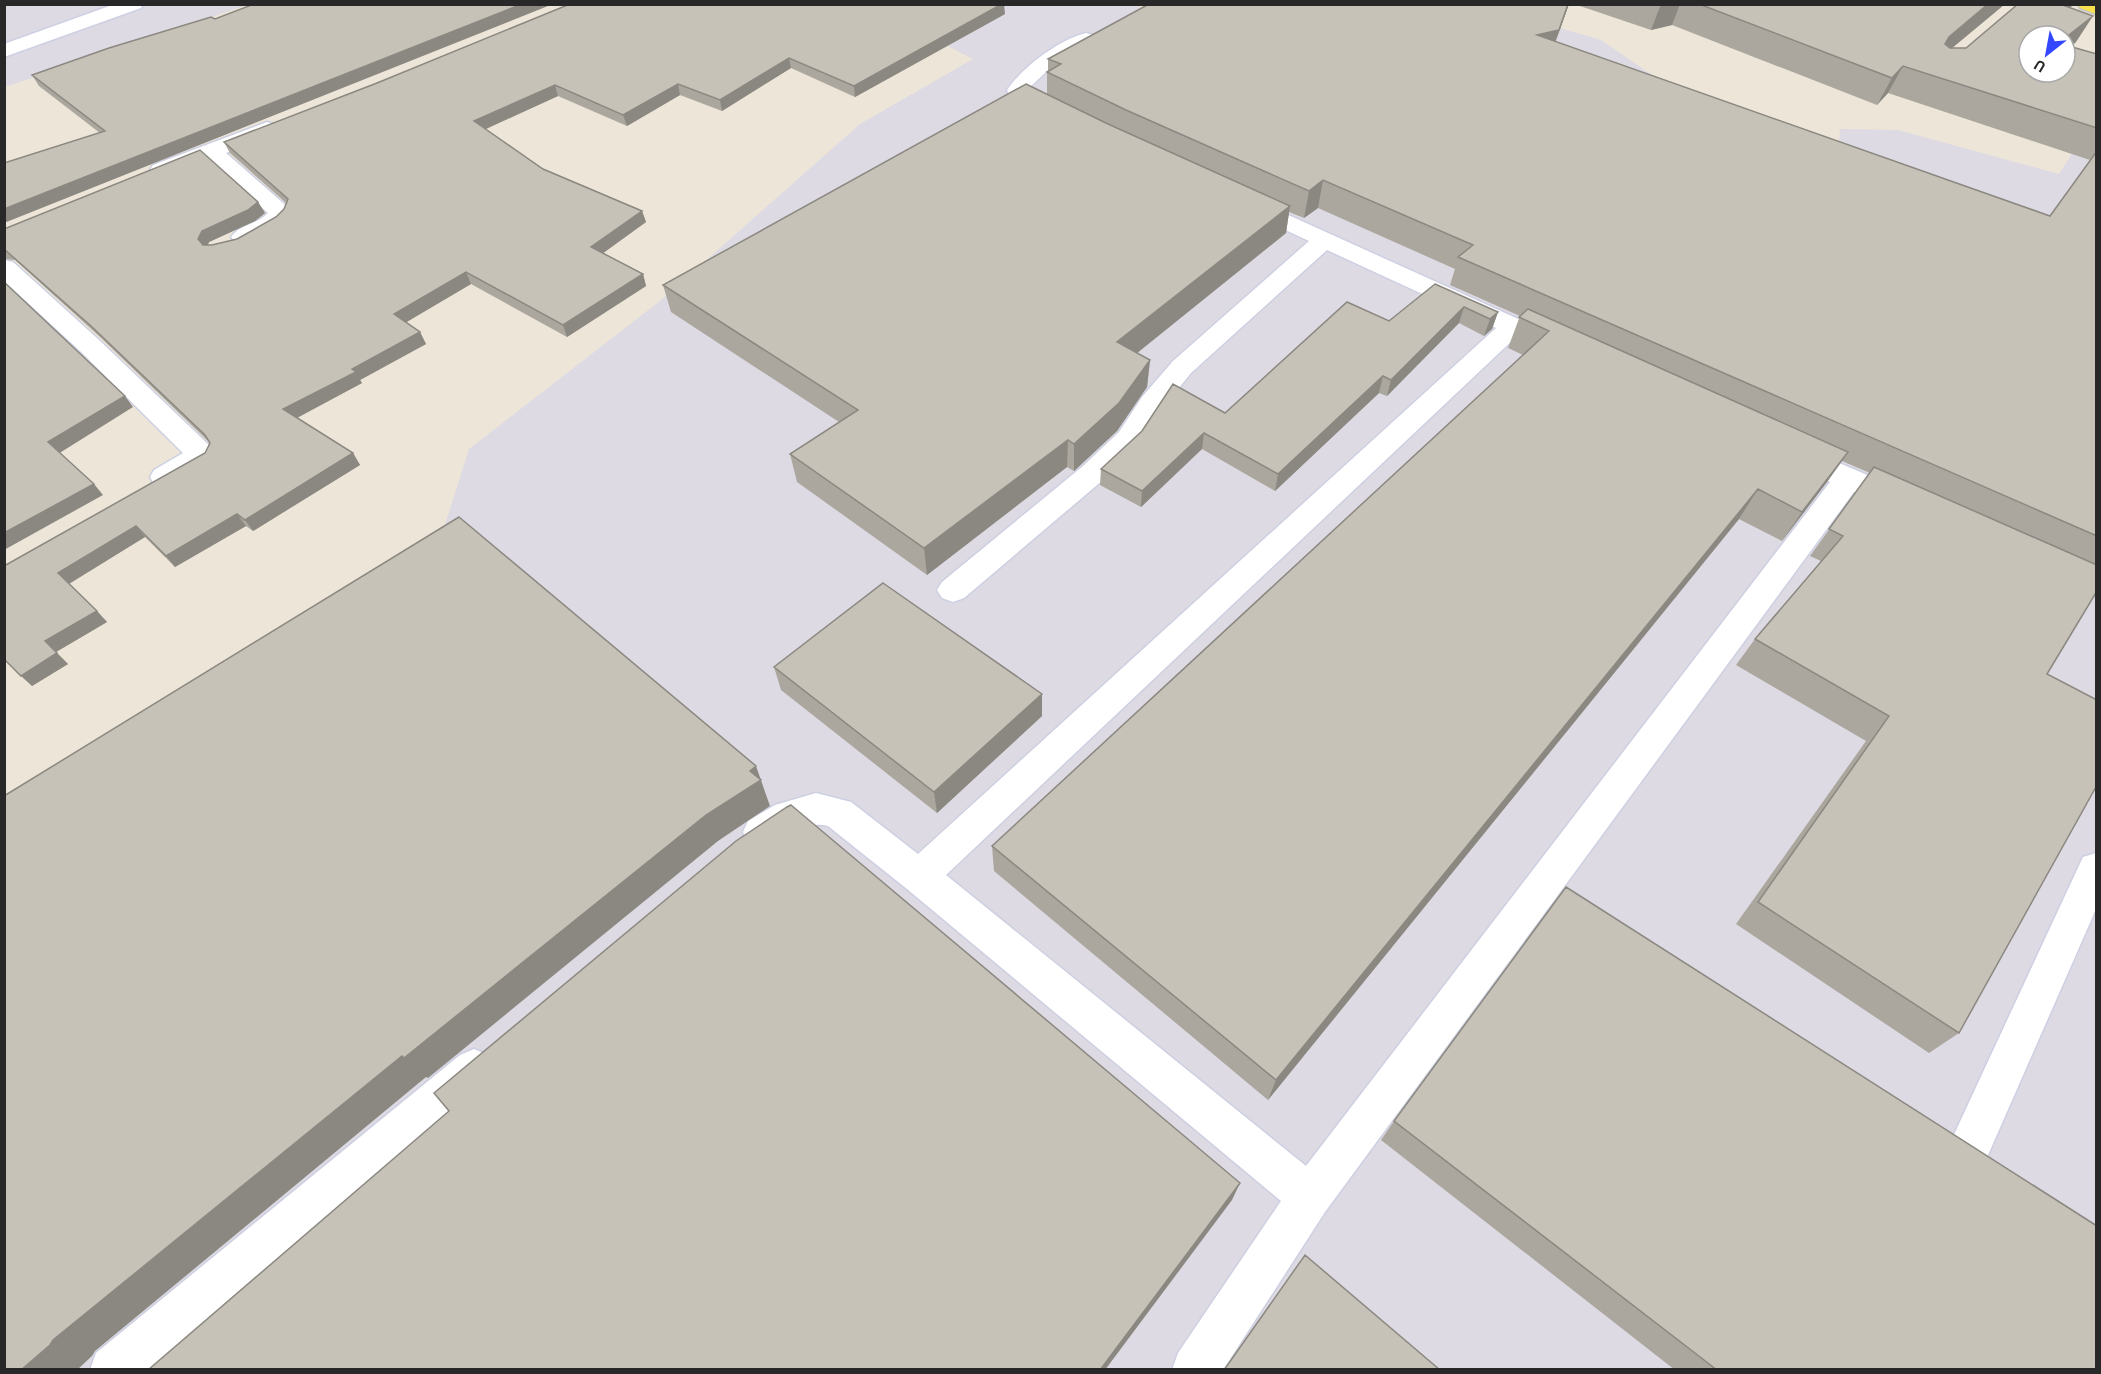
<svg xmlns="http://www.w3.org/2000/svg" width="2101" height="1374" font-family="'Alegreya Sans',sans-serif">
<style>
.industrial{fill:#dddae3}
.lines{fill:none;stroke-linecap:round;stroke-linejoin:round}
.minor-casing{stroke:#cdd0e2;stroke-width:3}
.major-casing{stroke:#c7c7c7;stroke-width:3}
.minor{fill:#fff;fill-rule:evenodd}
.major{fill:#f9e050;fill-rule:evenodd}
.wall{fill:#aba79e}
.shaded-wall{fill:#8b8881}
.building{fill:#c7c2b8;stroke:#8b8881;stroke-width:1.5}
</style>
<rect width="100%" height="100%" fill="#ece5d8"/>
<path class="industrial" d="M896,4H1135L1143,10L1161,4L1488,7L1601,40L1687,99L1838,154L1840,129L1898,130L2059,174L2096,116V1369L5,1370L430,572L469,449L660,301L860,124L973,59L881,12Z
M4,5H247L5,87Z"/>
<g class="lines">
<defs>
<path id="minor" d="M115,4H143L141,8L4,57V44Z
M1086,33L1093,35L1096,39L1093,43L1046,72L1027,90L1029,93L1060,109L1063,114L1060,119C1042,123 1013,106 1007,90C1023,67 1058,40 1086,33Z
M267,122L275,124L278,129L275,134L226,153L292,211C289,231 253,247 235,242L231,237C239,225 258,224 268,213L208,160L161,177L153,175L150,170L153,165Z
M1246,196L1565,340L1569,346L1565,352L1556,354L1547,352L1516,337L946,875L1306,1166L1830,482L1784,462L1780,455L1784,448L1794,445L1804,448L1914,495L1919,502L1914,509L1904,512L1854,492L1325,1212L1223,1370H1172L1178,1353L1281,1201L907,889L828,826C802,820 784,839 761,848L748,843L743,832L748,821L775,805L816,793L851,802L918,854L1496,328L1327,250L1191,373L1162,409L1139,446L1103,480L964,598L953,602L942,598L937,590L942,582L1083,466L1119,432L1142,397L1173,361L1309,241L1238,208L1234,203L1238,198Z
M4,260L13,262L98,339L212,448L216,455C210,465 175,487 163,487C160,487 157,485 154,484L150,477L154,470L183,453L80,351L4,281Z
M2096,853V909L1981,1171L1966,1177L1951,1171L1945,1156L1951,1141L2083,857Z
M474,1049L488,1055L494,1069L488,1083L150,1370H90L96,1353L460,1055Z"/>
<path id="major" d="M2078,4H2096V14L2080,8Z"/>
</defs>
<use href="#minor" class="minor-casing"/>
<use href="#major" class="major-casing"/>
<use href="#minor" class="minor"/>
<use href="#major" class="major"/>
</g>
<path class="wall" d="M553,4L100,133L39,86L32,75L215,19Z
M1149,4H1569L1555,42L2050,216L2090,160L1888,93L1877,105L1672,25L1651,30L1574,4H2005L1952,48H1966L2018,4H2074L2070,8L2076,42L2071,46L2097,54V591L2047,674L1959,1033L1929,1053L1736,924L1866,741L1736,665L1755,639L1821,561L1810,556L1870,473L1842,461L1827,482L1782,541L1739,519L1268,1100L994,871L992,846L1523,355L1508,348L1520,316L1450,285L1455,269L1318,208L1304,218L1289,212L1286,233L1137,353L1150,360L1147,387L1117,431L1074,471L1067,467L927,575L797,482L790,454L839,422L671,312L663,285L1047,94V72L1048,71V59Z
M1005,14L855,97L791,68L722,111L680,95L627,126L558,96L486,129L543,169L642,211L646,222L603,253L643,274L646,286L567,337L471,284L406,322L420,332L426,344L360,380L362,383L297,418L353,453L360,465L253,531L246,526L175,567L145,537L69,583L107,622L56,652L68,664L32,686L4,566L205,453L210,443L100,337L15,260L4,259V229L258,202L265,213L255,221L209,242L208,245H212L237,239L276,217L284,209L286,203L230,153L224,142L377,83Z
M1435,284L1498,312L1492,329L1484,336L1459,323L1387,396L1379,393L1275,491L1202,449L1141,507L1100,485L1101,469L1225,413L1389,321Z
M774,667L1042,694V716L937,813L781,690Z
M1394,1121L2097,1370H1675L1381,1140Z"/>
<path class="shaded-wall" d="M522,4H553L4,223V209Z
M1002,4H1004L1005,14L855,97L854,86Z
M1568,4H1569L1550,57L1537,35Z
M1661,4H1680L1672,25L1651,30Z
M1988,4H2005L1934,63L1949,37Z
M2057,4H2074L2041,30Z
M2093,16L2076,42L2065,51V38Z
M789,58L791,68L722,111L720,100Z
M1903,66L1888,93L1877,105L1892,78Z
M678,84L680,95L627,126L623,115Z
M555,85L558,96L479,132L474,121Z
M1323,180L1318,208L1304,218L1309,191Z
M258,202L265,213L255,221L209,242L205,250L198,239L202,231Z
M1290,206L1286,233L1116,370L1117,342Z
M642,211L646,222L595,259L591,247Z
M466,272L471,284L400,326L394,314Z
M643,274L646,286L567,337L563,325Z
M1464,307L1459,323L1387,396L1391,380Z
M1498,312L1492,329L1484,336L1490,319Z
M420,332L426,344L360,380L362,383L291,421L283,409L352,369Z
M1150,360L1147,387L1117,431L1074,471V444Z
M1383,376L1379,393L1275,491L1278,474Z
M125,396L133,407L58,454L48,442Z
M1204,433L1202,449L1141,507L1142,491Z
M1068,440L1067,467L927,575L924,548Z
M1848,452L1827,482L1782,541L1802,512Z
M353,453L360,465L253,531L245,520Z
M94,484L103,495L4,550V533Z
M1758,489L1739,519L1268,1100L1276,1080Z
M237,514L246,526L175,567L166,556Z
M136,526L145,537L69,584L58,573Z
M97,611L107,622L56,652L68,664L32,686L21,676L45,641Z
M1042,694V716L937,813L934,792Z
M756,766L770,806L718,841L428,1078L426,1077L95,1351L92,1356L77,1370H21L53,1340Z
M1240,1183L1232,1200L1105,1370H1100Z"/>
<path class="building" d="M254,4H522L4,209V163L105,131L32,75L109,48L211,17L215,19Z
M570,4H1002L854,86L789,58L720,100L678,84L623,115L555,85L474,121L543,169L642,211L591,247L643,274L563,325L466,272L394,314L420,332L352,369L356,372L283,409L353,453L245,520L237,514L166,556L136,526L58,573L97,611L45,641L57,653L21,676L4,659V566L205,453L210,443L205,435L91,326L4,249V229L200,150L258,202L248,210L202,231L198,239L203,245H212L237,239L276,217L284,209L288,199L224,142L377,83Z
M1149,4H1568L1559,30L1537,35L2050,216L2097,151V536L1458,257L1473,245L1323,180L1309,191L1126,110L1047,72L1061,64L1048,59Z
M1699,4H1988L1949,37L1945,44L1950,48H1966L2018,4H2060L2093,16L2065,38V36H2029V72H2065V45L2097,54V73L2096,75H2097V128L1903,66L1892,78Z
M1026,84L1108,124L1290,206L1117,342L1150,360L1119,403L1074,444L1068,440L924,548L790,454L858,410L663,285Z
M4,282L125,396L48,442L94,484L4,533Z
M1435,284L1498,312L1490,319L1464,307L1391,380L1383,376L1278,474L1204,433L1142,491L1101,469L1142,431L1173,384L1225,413L1347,302L1389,321Z
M1528,309L1848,452L1802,512L1758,489L1276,1080L992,846L1549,331L1519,317Z
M1874,467L2097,565V591L2047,674L2097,700V785L1959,1033L1758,902L1889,716L1755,639L1843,536L1829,529Z
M459,517L756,766L750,771L761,780L706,815L404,1058L402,1056L53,1340L50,1345L21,1370H4V796Z
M883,583L1042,694L934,792L774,667Z
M791,805L1240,1183L1100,1370H148L449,1111L434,1093L736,841L787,807Z
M1566,887L2097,1226V1370H1717L1394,1121Z
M1305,1255L1440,1370H1224Z"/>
<rect width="2101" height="1374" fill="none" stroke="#282828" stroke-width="12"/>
<g transform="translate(2047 54) rotate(211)"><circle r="28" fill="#ffffff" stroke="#a9a9a9" stroke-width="1.5"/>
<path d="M0-4.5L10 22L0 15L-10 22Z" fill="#3247ff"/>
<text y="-9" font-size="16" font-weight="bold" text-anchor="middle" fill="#282828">U</text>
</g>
</svg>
